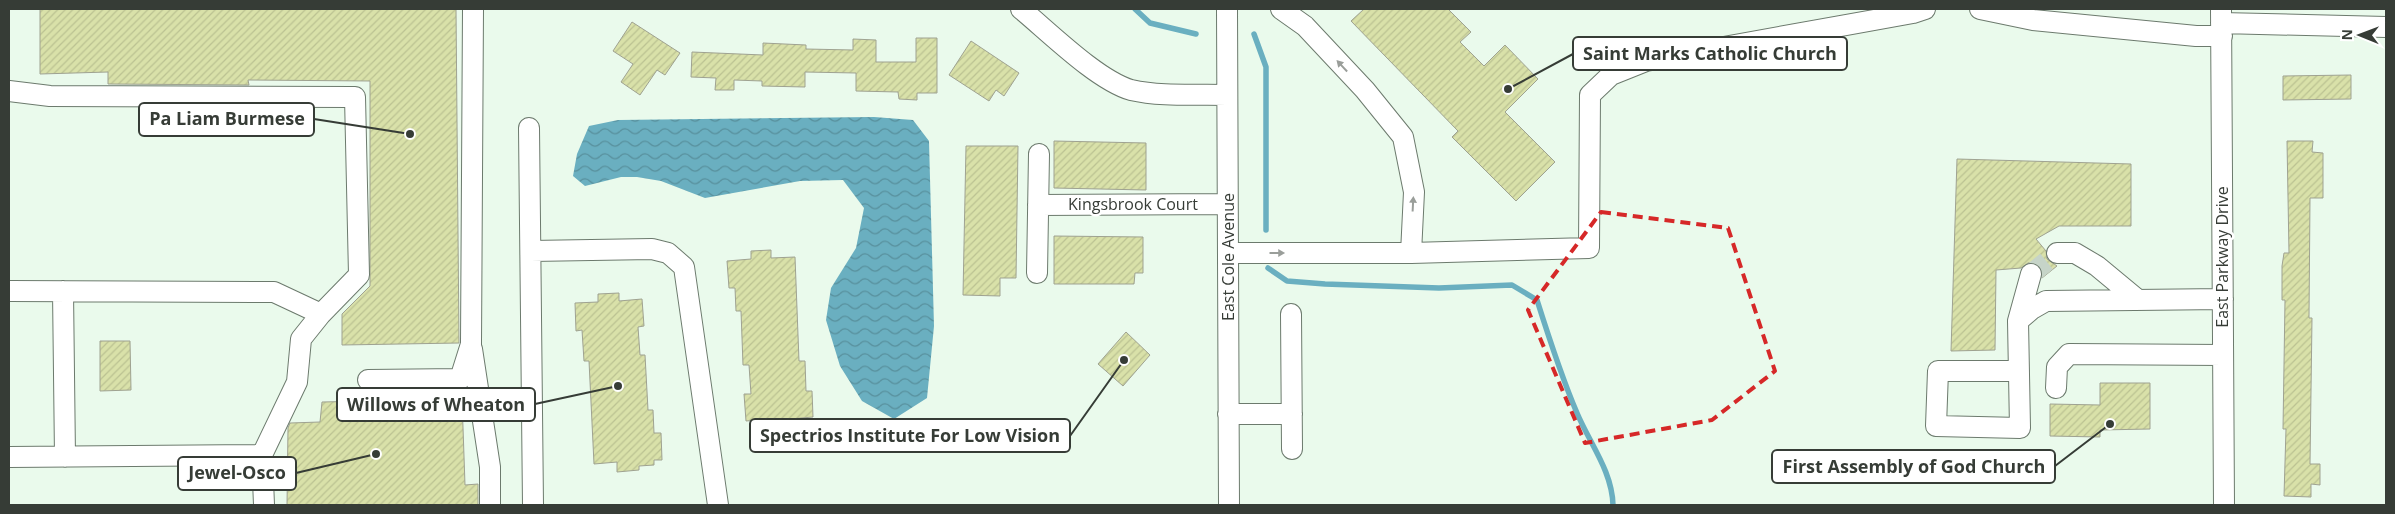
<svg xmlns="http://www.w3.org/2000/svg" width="2395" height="514" font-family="'Open Sans',sans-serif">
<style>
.water{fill:url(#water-waves)}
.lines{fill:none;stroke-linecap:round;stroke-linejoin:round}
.stream{stroke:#6aafc0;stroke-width:5.5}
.building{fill:url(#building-hatch);stroke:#9fa291}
.minor-tunnel{stroke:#c6d4c8;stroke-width:20;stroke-dasharray:20 10;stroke-linecap:butt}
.minor-casing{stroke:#6c7a6d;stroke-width:22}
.minor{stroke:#fff;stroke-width:20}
.oneway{fill:#9a9e9a}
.marked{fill:none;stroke:#d62828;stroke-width:4;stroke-dasharray:10 6;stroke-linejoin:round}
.labels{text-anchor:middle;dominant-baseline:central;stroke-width:5;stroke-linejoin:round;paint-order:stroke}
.street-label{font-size:16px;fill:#363c36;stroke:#fff}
.leader{fill:none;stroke:#363c36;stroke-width:2}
.callout-dot{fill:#363c36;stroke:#fff;stroke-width:2}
.callout{fill:#fff;stroke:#363c36;stroke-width:2}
.callout-label{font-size:18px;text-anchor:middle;font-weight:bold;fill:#363c36}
</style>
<defs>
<pattern id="water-waves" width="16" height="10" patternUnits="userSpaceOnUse" patternTransform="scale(1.25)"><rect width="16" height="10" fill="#6aafc0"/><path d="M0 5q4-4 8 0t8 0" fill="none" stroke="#58909d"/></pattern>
<pattern id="building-hatch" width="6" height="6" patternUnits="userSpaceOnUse" patternTransform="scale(1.25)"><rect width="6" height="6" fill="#d9e1a9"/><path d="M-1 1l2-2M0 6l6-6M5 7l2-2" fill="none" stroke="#bbc292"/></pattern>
</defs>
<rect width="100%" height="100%" fill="#eafaec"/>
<path class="water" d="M874,117L913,120L929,141L934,326L927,398L894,419L862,401L840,366L826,320L831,288L856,248L864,208L843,180L800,181L705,198L661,181L637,177H621L585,186L573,176L577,154L589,126L618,120Z"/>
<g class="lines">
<path class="stream" d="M1135,9L1150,23L1196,34
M1254,34L1266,67V230
M1268,268L1287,281L1325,284L1439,288L1512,285L1537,300C1549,338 1561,376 1577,413C1590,444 1612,471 1613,505"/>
</g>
<path class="building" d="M40,9H456L459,343L342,345V314L370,286V81L248,80L249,85L108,84V72L40,74Z
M1364,9H1448L1471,32L1460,42L1484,66L1505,45L1538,79L1505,112L1555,162L1516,201L1452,137L1458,131L1351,21Z
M632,22L680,53L665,75L657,70L640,95L621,82L633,64L613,51Z
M916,38H937V93H917V100L899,99L898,92L856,91V73L805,72V87L762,86V81L734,80V90H715L716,78L691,77L692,52L763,55V43L806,45V49L853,50V39L876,40V62H916Z
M971,41L1019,73L1004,96L996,90L989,101L949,75Z
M2351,75V99L2283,100V76Z
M1054,141L1146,143V190L1054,188Z
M2287,141H2313L2312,152L2323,153V198H2310L2309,318H2312L2310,464H2320V485L2311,484V497L2284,496L2286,429H2283L2285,300H2282V266L2284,253H2289Z
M966,146H1018L1016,278H1000V296L963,295Z
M1957,159L2131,164V226H2059L2036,239L2046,251L2047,259L2057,266L2042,278V271L2034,262L2028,263L2021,268L1996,270L1995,350L1951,351Z
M1054,236L1143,237V273H1135L1134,284H1054Z
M771,250V258L795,257L799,361H805L806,391H812L813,417L790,419L791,427L770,428V419L746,421L744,394H751L749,365H743L741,311H736L735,288H729L727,261L751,259V251Z
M619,293V301L642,299L644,326L638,327L640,355H645L648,410H653L654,433H661L662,460H654V465L639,466V470L617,472V462L594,464L589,361H584L582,330L576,331L575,303L598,302V294Z
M1126,332L1150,355L1123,386L1098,364Z
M100,341H130L131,390L100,391Z
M2100,383H2150V429L2100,430V437L2050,436V404L2100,405Z
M462,399L465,485L478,484V505H287L288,428L290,423L320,422L322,402Z"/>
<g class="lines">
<path class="minor-tunnel" d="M2031,274L2057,253"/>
<defs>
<path id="minor" d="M1021,9C1049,32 1097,80 1131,90C1162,97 1196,94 1227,95
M1227,9L1229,505
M1281,9L1305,26L1365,90L1403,137L1414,192L1411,253
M1980,9L2033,20L2196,36H2222
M2221,9L2224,505
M2221,23L2386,27
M9,91L50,96L355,97L359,275L321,314L301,339L297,382L262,455L264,505
M529,128L533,505
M1038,205L1227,204
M531,251L652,249L668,253L684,267L718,505
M1228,253H1411L1589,248L1590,95L1611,75L1646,61L1913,13L1925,9
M2057,253H2075L2097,266L2138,300
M1037,273L1039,154
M9,291L274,292L321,314
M63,291L65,457
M1291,314L1292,449
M2018,321L2031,274
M472,349L490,467V505
M2019,371H1938L1936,426L2020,428L2018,321L2032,309L2046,301L2223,299
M368,380L460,379L471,344L473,9
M2056,388L2057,367L2069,354L2223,355
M1228,414H1292
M9,457L262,455"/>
</defs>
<use href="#minor" class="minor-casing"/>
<use href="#minor" class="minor"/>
</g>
<defs><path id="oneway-solid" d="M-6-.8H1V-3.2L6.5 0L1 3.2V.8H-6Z" transform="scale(1.25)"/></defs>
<g class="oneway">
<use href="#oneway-solid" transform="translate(1342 66) rotate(-133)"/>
<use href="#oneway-solid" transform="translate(1413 204) rotate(-87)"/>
<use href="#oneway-solid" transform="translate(1277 253)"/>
</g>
<path class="marked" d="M1601,212L1728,228L1775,371L1712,420L1585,443L1528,310Z"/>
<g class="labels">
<g class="street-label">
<text x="1133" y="204">Kingsbrook Court</text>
<text transform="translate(1228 257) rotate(-90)">East Cole Avenue</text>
<text transform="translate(2222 257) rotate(-90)">East Parkway Drive</text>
</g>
</g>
<path class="leader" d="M1508 89L1573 54M410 134L314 119M618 386L535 404M1124 360L1070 436M2110 424L2055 466M376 454L296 473"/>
<g class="callout-dot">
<circle cx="1508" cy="89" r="5"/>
<circle cx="410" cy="134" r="5"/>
<circle cx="618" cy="386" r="5"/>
<circle cx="1124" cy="360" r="5"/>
<circle cx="2110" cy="424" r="5"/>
<circle cx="376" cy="454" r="5"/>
</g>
<g class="callout">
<rect x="1573" y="37" width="274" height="33" rx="5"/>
<rect x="139" y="103" width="175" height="33" rx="5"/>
<rect x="337" y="388" width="198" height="33" rx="5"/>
<rect x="750" y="419" width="320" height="33" rx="5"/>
<rect x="1772" y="450" width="283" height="33" rx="5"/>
<rect x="178" y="457" width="118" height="33" rx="5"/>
</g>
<g class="callout-label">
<text x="1710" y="60">Saint Marks Catholic Church</text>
<text x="227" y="125">Pa Liam Burmese</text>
<text x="436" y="411">Willows of Wheaton</text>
<text x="910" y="442">Spectrios Institute For Low Vision</text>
<text x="1914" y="473">First Assembly of God Church</text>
<text x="237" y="479">Jewel-Osco</text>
</g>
<rect width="2395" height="514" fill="none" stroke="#363c36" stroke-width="20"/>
<g transform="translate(2360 35) rotate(271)" stroke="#ffffff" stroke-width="4" paint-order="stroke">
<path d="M0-4L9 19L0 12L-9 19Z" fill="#363c36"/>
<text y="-8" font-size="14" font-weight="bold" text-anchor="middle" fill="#363c36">N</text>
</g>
</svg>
